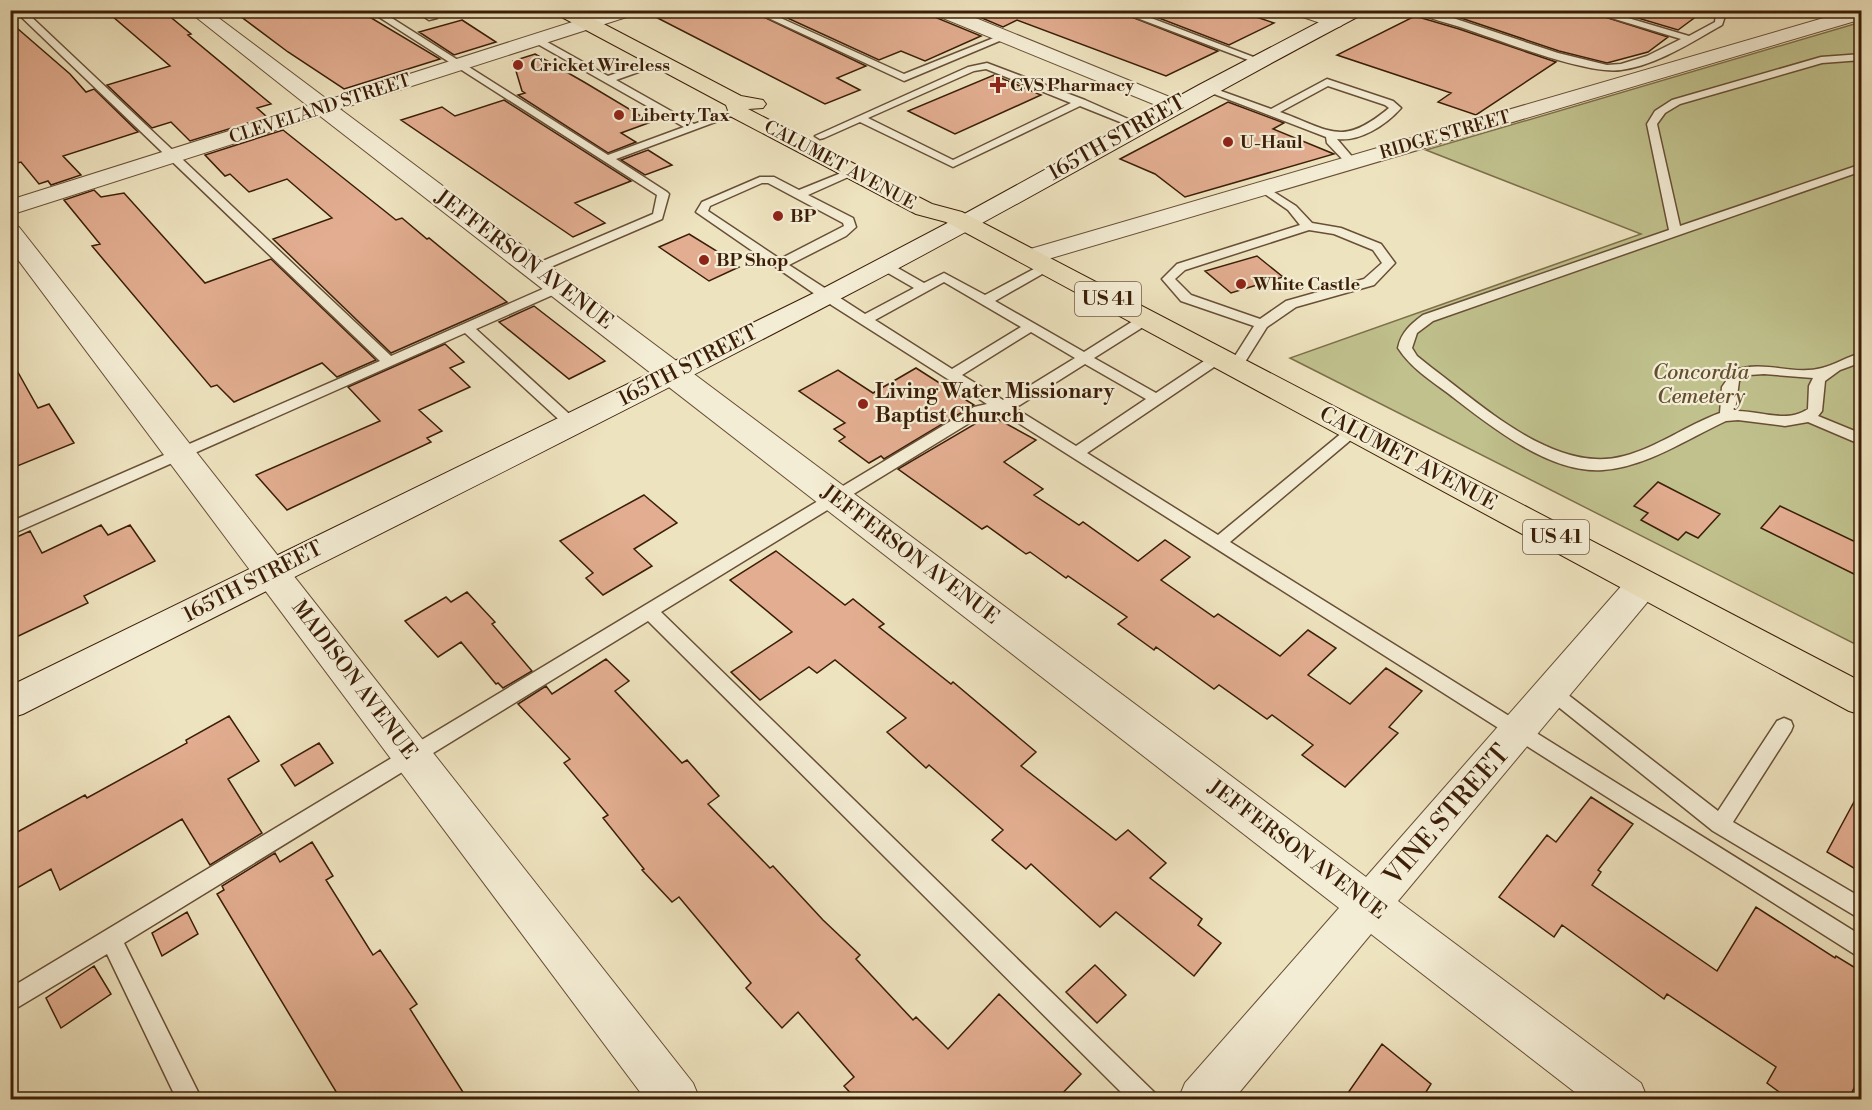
<svg xmlns="http://www.w3.org/2000/svg" width="1872" height="1110" font-family="'Libre Bodoni',serif">
<style>
.green{fill:#c0c18d;stroke:#7e704a;stroke-width:1.5}
.building{fill:#e2ad90;stroke:#3b1e07;stroke-width:1.5}
.lines{fill:none;stroke-linecap:round;stroke-linejoin:round}
.lane-casing{stroke:#684f35;stroke-width:3}
.street-casing{stroke:#684f35;stroke-width:2}
.secondary-casing{stroke:#3b1e07;stroke-width:2}
.primary-casing{stroke:#3b1e07;stroke-width:2}
.lane{fill:#f4edd5;fill-rule:evenodd}
.street{fill:#f4edd5;fill-rule:evenodd}
.secondary{fill:#f4edd5;fill-rule:evenodd}
.primary{fill:#eee3bf;fill-rule:evenodd}
.poi-dot{fill:#8f2418;stroke:#f4edd5;stroke-width:2}
.labels{text-anchor:middle;dominant-baseline:central;stroke-width:4.5;stroke-linejoin:round;paint-order:stroke}
.far-poi-label{font-size:18px;font-weight:bold;fill:#3b1e07;stroke:#f4edd5;text-anchor:start}
.far-street-label{font-size:18px;fill:#3b1e07;stroke:#f4edd5}
.shield{fill:#f4edd5;stroke:#725c45;stroke-width:1.5}
.shield-label{font-size:20px;font-weight:bold;fill:#3b1e07}
.street-label{font-size:21px;fill:#3b1e07;stroke:#f4edd5}
.park-label{font-size:21px;font-style:italic;fill:#634f2f;stroke:#f4edd5}
.poi-label{font-size:21px;font-weight:bold;fill:#3b1e07;stroke:#f4edd5;text-anchor:start}
.near-street-label{font-size:26px;fill:#3b1e07;stroke:#f4edd5}
</style>
<rect width="100%" height="100%" fill="#eee3bf"/>
<filter id="stains"><feTurbulence type="fractalNoise" baseFrequency=".00333" numOctaves="4"/><feColorMatrix values="0 0 0 0 .2 0 0 0 0 .09 0 0 0 0 .02 0 0 0 .5 -.17"/></filter>
<radialGradient id="worn" r=".72"><stop offset=".6" stop-color="#630" stop-opacity="0"/><stop offset="1" stop-color="#630" stop-opacity=".3"/></radialGradient>
<path class="green" d="M1861,22V647L1290,358L1641,234L1426,150Z"/>
<path class="building" d="M105,10H162L191,34L188,35L271,104L257,108L267,117L190,141L171,122L152,128L107,85L170,66Z
M232,10H358L440,59L344,89L288,52Z
M642,10H749L866,66L837,78L860,90L825,104Z
M770,10H928L932,16L981,36L925,61L901,51L879,60Z
M963,10H1114L1218,51L1166,76L1017,20L1003,27Z
M1138,10H1235L1274,23L1229,45Z
M1583,10L1668,37L1648,52L1607,63L1559,51L1440,11Z
M1611,10H1705L1678,30Z
M1415,16L1459,29L1556,62L1476,115L1438,102L1451,93L1337,55Z
M462,20L496,42L454,55L419,32Z
M10,22L70,74L86,92L94,89L138,132L63,156L81,175L51,185L48,181L39,184L21,162L10,165Z
M535,54L584,82L651,122L621,133L636,142L608,153L518,95L525,93L522,91L513,61Z
M994,75L1041,95L955,134L908,111Z
M504,100L631,181L575,203L605,223L573,237L401,120L442,107L455,116Z
M1228,102L1284,123L1273,129L1334,154L1185,197L1155,174L1120,159Z
M283,130L396,220L402,218L427,239L429,238L507,302L391,353L273,239L332,218L287,179L249,192L230,174L225,176L205,155Z
M648,150L672,165L645,175L621,160Z
M94,190L101,197L124,193L205,283L271,259L376,360L337,377L322,363L234,402L217,385L211,387L92,246L100,244L64,200Z
M689,234L720,253L739,267L709,281L659,247Z
M1257,256L1283,277L1231,293L1205,271Z
M534,306L605,361L569,379L499,322Z
M445,344L464,362L450,368L470,387L419,410L442,431L427,438L431,442L287,510L256,475L380,421L348,387Z
M10,358L38,408L49,404L74,443L10,469Z
M916,368L974,405L884,459L881,456L869,463L839,441L845,437L834,429L845,423L799,391L838,370L873,393Z
M990,415L1036,440L1004,462L1043,489L1034,495L1079,525L1083,522L1138,561L1165,540L1190,557L1161,580L1214,617L1218,614L1280,656L1308,630L1336,648L1308,675L1350,704L1386,668L1422,691L1389,727L1398,733L1345,787L1302,755L1313,745L1272,715L1267,719L1219,685L1214,689L1156,647L1154,650L1118,624L1127,617L1068,576L1066,578L1030,552L1026,554L987,526L982,529L898,469Z
M1658,482L1720,514L1698,538L1686,532L1678,540L1641,520L1648,513L1634,506Z
M644,495L677,523L634,549L652,566L603,595L586,578L593,573L560,541Z
M1780,506L1862,545V578L1761,528Z
M101,525L108,535L130,525L155,561L84,596L88,603L10,640V540L30,531L42,553Z
M776,551L845,605L853,599L884,624L879,627L951,684L953,682L1036,752L1021,766L1116,840L1128,830L1166,863L1150,878L1202,919L1198,925L1221,943L1194,976L1116,912L1100,927L1031,864L1026,869L992,840L1003,830L929,765L926,768L887,732L906,718L835,660L817,673L809,667L760,700L731,672L792,632L730,580Z
M467,592L495,622L492,624L532,671L503,688L498,683L496,684L461,642L438,657L405,621L446,597L451,602Z
M606,659L629,681L615,691L682,763L687,760L719,796L708,804L770,868L773,866L823,920L860,955L856,959L913,1020L916,1017L948,1049L999,994L1081,1074L1056,1100H857L844,1086L854,1077L798,1012L782,1028L746,988L751,983L679,897L672,902L642,870L644,869L603,818L608,815L564,763L570,759L518,704L546,686L552,694Z
M229,716L259,761L228,779L262,833L210,865L182,819L60,890L51,869L10,892V836L85,795L87,798L187,743L186,740Z
M319,743L333,763L295,786L281,765Z
M1862,787V873L1827,852Z
M1591,797L1633,824L1598,870L1601,872L1592,885L1717,971L1756,907L1835,958L1836,956L1862,972V1072L1848,1100H1790L1767,1083L1776,1067L1667,994L1664,999L1562,925L1554,937L1499,897L1547,835L1556,842Z
M312,842L333,876L326,880L373,955L380,950L417,1004L410,1009L468,1100H341L217,894L224,890L222,886L275,853L280,862Z
M187,912L198,934L162,956L152,933Z
M1095,965L1126,995L1097,1023L1066,992Z
M94,966L111,994L61,1028L46,998Z
M1382,1044L1431,1084L1421,1100H1343Z"/>
<g class="lines">
<defs>
<path id="lane" d="M14,10H24L391,356L554,284H564L565,287L564,290L476,329L577,421L579,424L577,427H567L465,333L10,535V522L380,361Z
M368,10H379L608,155L684,127L534,42V38H540L608,76L655,60H661V64L616,80L694,124L733,110L742,112L616,159L667,192L669,194L662,219L539,272H531L529,269L531,266L653,214L657,195Z
M414,10H425L437,18L429,20Z
M751,10H763L904,74L1001,35L1009,37L904,81Z
M1116,10H1130L1264,61L1256,63Z
M1414,10H1429L1558,53L1607,65L1621,64L1647,56L1681,39L1585,10H1601L1689,36L1715,22L1716,14L1713,10H1723L1726,13L1722,25C1692,42 1657,65 1621,70C1587,75 1502,41 1466,29C1449,23 1428,19 1414,10Z
M1862,54V60L1822,63L1680,104L1665,113L1657,124L1680,226L1862,164V171L1433,321L1417,333L1412,348L1417,356L1432,368C1483,406 1556,475 1624,456C1658,447 1687,425 1720,413L1722,387L1733,371C1763,359 1792,376 1822,368C1835,365 1848,356 1862,353V362L1840,370L1825,381L1822,411L1818,416L1862,434V445L1808,422L1785,426L1738,420L1726,421C1687,439 1646,467 1603,470C1549,474 1489,425 1449,394C1430,380 1411,368 1398,348C1401,332 1411,324 1423,315L1669,230L1647,124L1655,111L1672,100L1821,57ZM1764,374L1813,378L1809,386L1808,409C1786,424 1759,410 1735,411L1739,381L1749,375Z
M987,63L1085,100L1144,126L1143,128H1135L1080,106L953,167L860,122L824,138L820,139L815,136L968,67ZM986,69L1071,103L953,160L868,118L974,71Z
M1327,79L1393,101L1401,108C1386,125 1360,142 1337,139L1355,160V164H1347L1327,143L1326,137L1201,89L1210,87L1271,109ZM1328,86L1385,105L1389,108C1342,147 1332,131 1280,112Z
M851,169L857,172L855,174L808,195L853,218L856,227L846,236L789,265L865,314L914,288L881,269L879,266L881,263H889L924,283L944,273L985,295L1047,262L1051,263L1053,266L1051,269L995,301L1084,352L1141,316H1151L1153,319L1151,322L1094,358L1156,393L1213,355H1223L1225,358L1223,361L1087,453L1218,535L1349,427H1359L1361,430L1359,433L1230,542L1862,936V959L998,410L984,414L661,612L1154,1092L1158,1100H1129L648,621L124,943L202,1100H177L107,954L10,1012V988L974,407L987,404L822,299L696,212L702,202L760,177H774L799,190ZM762,183H768L843,223L844,226L780,259L708,211L710,206ZM944,282L1021,327L952,369L875,320ZM1031,332L1075,358L1010,398L1003,400L962,375ZM1085,364L1146,399L1076,446L1013,407L1020,405Z
M1263,185L1296,206L1312,223L1341,228L1381,244L1395,263L1374,285L1296,307L1267,327L1240,370L1235,371L1228,367L1254,326L1181,301L1162,279L1177,264L1300,225L1288,210L1259,190V186ZM1309,230L1334,234L1373,250L1382,263L1364,279L1286,301L1260,319L1191,295L1175,279L1185,270Z
M1552,685L1558,687L1718,811L1777,721L1784,718L1791,721L1793,726L1791,731L1733,822L1862,898V920L1713,831L1546,697L1543,692L1546,687Z"/>
<path id="street" d="M187,10H208L328,100L610,10H639L636,14L340,109L1366,877L1631,575L1643,572L1655,575L1660,584L1655,593L1398,901L1641,1083L1648,1100H1585L1371,934L1233,1100H1178L1185,1083L1339,908L320,116L10,215V200L308,106Z
M930,10H956L1182,102L1185,106L1182,110L1175,112L1168,110L933,14Z
M1291,10C1307,10 1333,8 1344,22L1341,26L1335,28L1294,14Z
M1851,10H1862V19L1038,262L1029,264L1020,262L1017,257L1020,252Z
M10,225L19,227L693,1083L700,1100H646L10,249Z"/>
<path id="secondary" d="M1342,10H1366L1363,14C1186,107 1014,209 836,301C567,442 294,576 23,714L10,718V686L818,291L957,218L1199,85Z"/>
<path id="primary" d="M553,10H577L741,96L763,100L766,104L763,108L748,109L932,204L962,212L1862,682V715L1849,711L946,222L916,214L730,116L726,105L556,14Z"/>
</defs>
<use href="#lane" class="lane-casing"/>
<use href="#street" class="street-casing"/>
<use href="#secondary" class="secondary-casing"/>
<use href="#primary" class="primary-casing"/>
<use href="#lane" class="lane"/>
<use href="#street" class="street"/>
<use href="#secondary" class="secondary"/>
<use href="#primary" class="primary"/>
</g>
<g class="poi-dot">
<circle cx="518" cy="65" r="6"/>
<path d="M995 76h6v6h6v6h-6v6h-6v-6h-6v-6h6z"/>
<circle cx="619" cy="115" r="6"/>
<circle cx="1228" cy="142" r="6"/>
<circle cx="778" cy="216" r="6"/>
<circle cx="704" cy="260" r="6"/>
<circle cx="1241" cy="284" r="6"/>
<circle cx="863" cy="404" r="6"/>
</g>
<g class="labels">
<g class="far-poi-label">
<text x="530" y="65">Cricket Wireless</text>
<text x="1010" y="85">CVS Pharmacy</text>
<text x="631" y="115">Liberty Tax</text>
<text x="1240" y="142">U-Haul</text>
<text x="790" y="216">BP</text>
<text x="716" y="260">BP Shop</text>
<text x="1253" y="284">White Castle</text>
</g>
<g class="far-street-label">
<text transform="translate(320 109) rotate(-18)">CLEVELAND STREET</text>
<text transform="translate(1445 135) rotate(-16)">RIDGE STREET</text>
<text transform="translate(840 165) rotate(28)">CALUMET AVENUE</text>
</g>
<g class="shield">
<rect x="1075" y="282" width="66" height="34" rx="4.5"/>
<rect x="1523" y="520" width="66" height="34" rx="4.5"/>
</g>
<g class="shield-label">
<text x="1108" y="299">US 41</text>
<text x="1556" y="537">US 41</text>
</g>
<g class="street-label">
<text transform="translate(1117 138) rotate(-29)">165TH STREET</text>
<text transform="translate(524 260) rotate(37)">JEFFERSON AVENUE</text>
<text transform="translate(688 366) rotate(-27)">165TH STREET</text>
<text transform="translate(1408 459) rotate(28)">CALUMET AVENUE</text>
<text transform="translate(910 555) rotate(37)">JEFFERSON AVENUE</text>
<text transform="translate(253 582) rotate(-27)">165TH STREET</text>
<text transform="translate(354 680) rotate(53)">MADISON AVENUE</text>
<text transform="translate(1297 850) rotate(37)">JEFFERSON AVENUE</text>
</g>
<g class="park-label">
<text x="1701" y="373">Concordia<tspan x="1701" dy="24">Cemetery</tspan></text>
</g>
<g class="poi-label">
<text x="875" y="392">Living Water Missionary<tspan x="875" dy="24">Baptist Church</tspan></text>
</g>
<g class="near-street-label">
<text transform="translate(1447 815) rotate(-49)">VINE STREET</text>
</g>
</g>
<rect width="1872" height="1110" fill="none" stroke="#eee3bf" stroke-width="36"/>
<rect x="12" y="12" width="1848" height="1086" fill="none" stroke="#3b1e07" stroke-width="3"/>
<rect x="18" y="18" width="1836" height="1074" fill="none" stroke="#3b1e07" stroke-width="1.5"/>
<rect width="100%" height="100%" filter="url(#stains)"/>
<rect width="100%" height="100%" fill="url(#worn)"/>
</svg>
